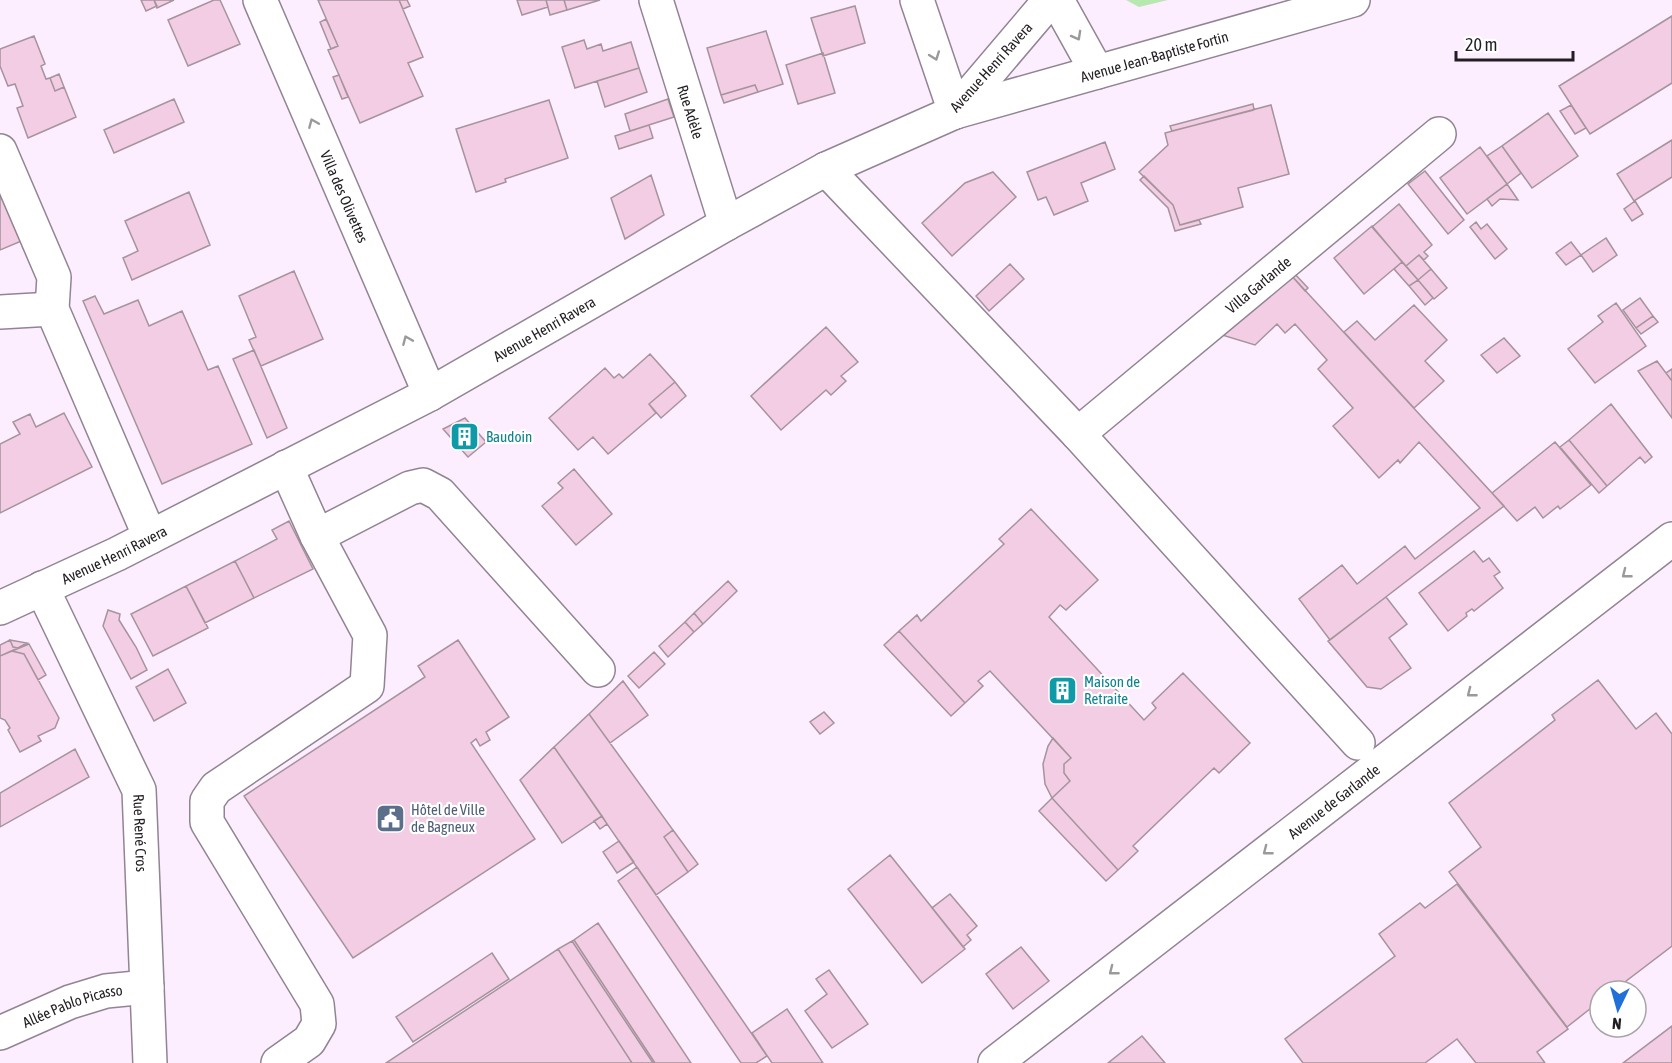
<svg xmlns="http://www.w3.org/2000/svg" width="1672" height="1063" font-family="'Asap Condensed',sans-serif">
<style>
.green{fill:#b7e8af}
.building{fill:#f3cde3;stroke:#a5939d;stroke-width:1.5}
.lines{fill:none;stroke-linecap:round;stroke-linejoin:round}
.minor-casing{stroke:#918493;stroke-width:36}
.minor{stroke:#fff;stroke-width:33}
.oneway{stroke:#9c999c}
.labels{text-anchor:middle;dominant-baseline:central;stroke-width:4.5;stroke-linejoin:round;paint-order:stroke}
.street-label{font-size:15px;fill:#221d22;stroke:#fff}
.culture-label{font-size:15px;fill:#0d838f;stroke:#fff;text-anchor:start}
.service-label{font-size:15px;fill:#4e5e75;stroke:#fff;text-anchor:start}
</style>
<rect width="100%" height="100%" fill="#fceefe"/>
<path class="green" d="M1126,0H1168L1139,7Z"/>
<path class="building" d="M141,0H154L157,6L146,11Z
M154,0H174L157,8Z
M214,0H220L240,44L188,66L168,20Z
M318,0H399L423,57L408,63L423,96L360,123L328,50L338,46Z
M399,0H407L410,6L403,9Z
M517,0H546L548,7L522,15Z
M546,0H564L567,10L550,15Z
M564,0H600L567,10Z
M855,6L865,43L823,56L811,18Z
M1672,16V83L1590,134L1559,86Z
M326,19L338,46L331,49L320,22Z
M766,31L783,84L758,92L755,85L721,95L707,48Z
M34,36L45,64L41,66L46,79L50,78L55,91L64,87L76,117L28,138L17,108L23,106L15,84L8,86L0,66V49Z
M584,40L587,49L601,44L603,51L631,42L639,68L575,88L562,47Z
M823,53L835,93L798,104L786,65Z
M639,68L647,92L605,107L597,81Z
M59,74L64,87L55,91L50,78Z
M339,75L348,97L342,99L333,77Z
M755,85L758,92L724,103L721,95Z
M174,99L184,122L114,153L104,130Z
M668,99L674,117L630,131L625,114Z
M549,100L568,158L505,179L506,182L476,192L456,129Z
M1253,104L1254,110L1172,131L1170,126Z
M1271,105L1289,174L1238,188L1243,207L1180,225L1173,205L1139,172L1168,145L1165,133Z
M1571,105L1586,128L1575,134L1560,111Z
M1548,113L1578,156L1532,188L1502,146Z
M649,125L653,138L619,149L615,136Z
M1672,140V177L1634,201L1617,174Z
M1105,142L1115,169L1081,183L1088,201L1054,215L1046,197L1038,200L1027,172Z
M1502,146L1521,173L1507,184L1487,156Z
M1480,147L1507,184L1467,214L1440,178Z
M1425,171L1464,220L1448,234L1408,184Z
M993,172L1016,197L952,256L922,223L965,183Z
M651,175L664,215L625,239L611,198Z
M1144,176L1173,205L1180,225L1199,220L1201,224L1175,231L1168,208L1140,180Z
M0,179L26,239L0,250Z
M1507,184L1518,200L1500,199L1492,206L1487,199Z
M189,192L210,245L132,280L123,258L138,251L125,221Z
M1635,201L1643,214L1632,221L1624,209Z
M1399,204L1432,245L1424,252L1428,256L1424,260L1419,255L1406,266L1372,227Z
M1476,222L1481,229L1487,224L1507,249L1495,259L1470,227Z
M1372,226L1402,262L1364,294L1334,258Z
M1606,238L1617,255L1593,272L1581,255Z
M1571,242L1581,255L1566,265L1556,253Z
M1419,255L1431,269L1418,280L1406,266Z
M1402,262L1418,280L1409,286L1394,269Z
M1010,264L1024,279L989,311L976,296Z
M1431,269L1447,288L1434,299L1418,280Z
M294,271L323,339L261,366L249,340L256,337L239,296Z
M1292,271L1308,288L1305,291L1290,274Z
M1290,274L1504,506L1330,640L1299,599L1342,565L1357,584L1405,546L1415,559L1480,508L1419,442L1400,463L1398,460L1379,478L1333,426L1353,408L1318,369L1327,360L1295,324L1285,333L1277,324L1255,345L1222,335Z
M1418,280L1433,298L1425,305L1409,286Z
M95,296L104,314L138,300L149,326L182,311L208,370L218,366L252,444L162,484L83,301Z
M1640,298L1653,316L1636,328L1623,310Z
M1616,303L1646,346L1595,383L1568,349L1603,322L1598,316Z
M1414,305L1447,340L1425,361L1444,381L1414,408L1344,332L1357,321L1375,340Z
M1653,316L1658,322L1641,334L1636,328Z
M826,327L858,362L841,376L846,381L831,395L826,390L781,430L751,396Z
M1504,338L1520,356L1497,373L1481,355Z
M254,350L287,428L267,438L233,359Z
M650,354L675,382L649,404L656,413L608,454L593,437L578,450L549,418L605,368L614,378L619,374L623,378Z
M1657,361L1672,381V418L1638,371Z
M1672,369V381L1666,373Z
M675,382L686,396L661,418L649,404Z
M1611,404L1652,457L1645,463L1640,457L1607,486L1569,440Z
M64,413L92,467L0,513V444L20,434L13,422L30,414L36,427Z
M465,418L486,442L468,457L443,429Z
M1569,440L1607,486L1599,493L1560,447Z
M1555,442L1591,485L1560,509L1558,506L1543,518L1535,507L1517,521L1492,493Z
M574,469L612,514L576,545L542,506L563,488L558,483Z
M1031,509L1098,580L1066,610L1060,605L1049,617L1144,720L1156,708L1152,703L1183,673L1250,743L1219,773L1214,768L1133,846L1138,851L1118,870L1052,798L1070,781L1064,773V764L1071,758L990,671L978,681L983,686L965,703L899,631L917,615L921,621L1004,544L999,539Z
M289,521L313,569L254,598L235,561L277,539L272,530Z
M1474,551L1483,562L1489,558L1500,572L1494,576L1503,588L1474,611L1472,609L1466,613L1467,616L1448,631L1419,593Z
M235,561L254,598L205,623L186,586Z
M728,581L737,591L703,624L694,613Z
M186,586L208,628L153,656L131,614Z
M1386,597L1407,624L1389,638L1411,668L1381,689L1367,687L1328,641Z
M108,610L120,614L119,620L136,647L147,670L131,679L103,626Z
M694,613L703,624L694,632L685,622Z
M685,622L694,632L668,657L659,646Z
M899,631L965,703L951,716L884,645Z
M10,640L27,643L18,648L13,647Z
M10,640L13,647L18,648L0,656V645Z
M458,640L509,717L486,732L490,740L480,746L476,739L471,743L535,839L353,958L244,796L425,677L418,666Z
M29,644L46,675L38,680L24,654L12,651Z
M12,651L24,654L59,718L55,728L38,736L41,741L20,752L8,730L10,728L5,720L0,718V656Z
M654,652L665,664L639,688L628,676Z
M168,669L186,703L154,721L136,687Z
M1598,680L1636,729L1656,713L1672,734V946L1613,991H1600V1001L1567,1027L1449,872L1481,847L1449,803L1555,720L1552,715Z
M623,681L648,715L610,743L589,714Z
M824,712L834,723L820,734L810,722Z
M589,714L673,830L664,837L688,872L656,895L554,747Z
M1053,738L1071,758L1064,764V773L1070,781L1052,798L1045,784L1043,764L1048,746Z
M554,747L602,816L562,843L520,780Z
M75,749L89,777L0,827V793Z
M1052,798L1118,870L1106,881L1039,811Z
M602,816L607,824L600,829L594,821Z
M673,830L698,864L688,872L664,837Z
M619,841L634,862L617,873L603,852Z
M890,855L965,949L922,983L848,889Z
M637,867L767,1056L756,1063H741L618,881Z
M1457,884L1568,1029L1537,1052L1545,1063H1476L1457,1039L1425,1063H1303L1285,1039L1395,956L1379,934L1420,903L1425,908Z
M950,894L977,926L967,935L971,940L963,947L932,908Z
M598,923L691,1063H655L574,940Z
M574,940L655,1063H653L572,941Z
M572,941L653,1063H632L558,949Z
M1021,947L1049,981L1013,1009L986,974Z
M558,949L632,1063H386Z
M492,953L509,979L413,1042L396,1017Z
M829,970L868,1024L832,1048L805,1011L827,994L816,979Z
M787,1009L823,1063H772L752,1033Z
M1672,1026V1063H1623Z
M1142,1036L1165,1063H1108Z"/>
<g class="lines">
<defs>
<g id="minor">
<path id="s1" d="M260,0L430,394"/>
<path id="s2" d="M656,0L726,224"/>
<path d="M917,0L955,112"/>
<path d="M1057,0L1097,72"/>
<path id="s3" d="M955,112L1353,0"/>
<path d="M0,151L54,277L52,309L150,537"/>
<path d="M826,169L1078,434L1358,743"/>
<path d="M0,312L52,309"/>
<path id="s4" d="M1078,434L1439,134"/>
<path d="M317,536L410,488L423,485L440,494L598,670"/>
<path id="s5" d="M42,588L139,790L150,1063"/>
<path id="s6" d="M0,608L117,554L430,394L726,224L826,169L955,112L1050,0"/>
<path id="s7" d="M0,1033L70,1002L106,991L147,987"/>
<path d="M278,1063L309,1041L319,1024L317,1004L207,822V801L216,788L367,686L370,635L317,536L286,467"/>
<path id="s8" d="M995,1063L1672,539"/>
</g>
</defs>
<use href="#minor" class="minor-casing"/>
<use href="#minor" class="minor"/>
</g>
<defs><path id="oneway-chevron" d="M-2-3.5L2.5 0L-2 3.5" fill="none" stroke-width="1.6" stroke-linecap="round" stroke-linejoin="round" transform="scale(1.5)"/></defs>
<g class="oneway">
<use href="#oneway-chevron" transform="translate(1077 36) rotate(61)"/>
<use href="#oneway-chevron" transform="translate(935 56) rotate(70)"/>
<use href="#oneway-chevron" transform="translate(313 123) rotate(-113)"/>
<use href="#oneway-chevron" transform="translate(407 340) rotate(-113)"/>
<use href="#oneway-chevron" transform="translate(1626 574) rotate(142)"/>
<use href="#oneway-chevron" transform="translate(1471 693) rotate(142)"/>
<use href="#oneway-chevron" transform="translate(1267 851) rotate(142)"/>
<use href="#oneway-chevron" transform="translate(1113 971) rotate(142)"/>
</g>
<defs>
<symbol id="building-square" viewBox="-11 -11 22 22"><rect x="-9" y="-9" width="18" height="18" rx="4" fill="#0f9aa8" stroke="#fff"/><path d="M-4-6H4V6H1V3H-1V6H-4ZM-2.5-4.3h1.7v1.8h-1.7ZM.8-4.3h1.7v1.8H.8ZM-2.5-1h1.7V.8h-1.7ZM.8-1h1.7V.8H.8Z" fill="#fff"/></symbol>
<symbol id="civic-square" viewBox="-11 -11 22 22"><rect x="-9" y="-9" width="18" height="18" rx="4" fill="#5c6f8a" stroke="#fff"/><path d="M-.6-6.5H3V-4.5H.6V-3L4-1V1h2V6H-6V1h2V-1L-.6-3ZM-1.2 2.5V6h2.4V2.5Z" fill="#fff"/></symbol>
</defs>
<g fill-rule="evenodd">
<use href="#building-square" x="448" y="420" width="33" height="33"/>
<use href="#building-square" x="1046" y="674" width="33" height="33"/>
<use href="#civic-square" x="374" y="802" width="33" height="33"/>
</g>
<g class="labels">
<g class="street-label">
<text stroke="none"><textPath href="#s3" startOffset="207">Avenue Jean-Baptiste Fortin</textPath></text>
<text transform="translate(991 67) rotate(-48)">Avenue Henri Ravera</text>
<text stroke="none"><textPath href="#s2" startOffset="117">Rue Adèle</textPath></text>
<text stroke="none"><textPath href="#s1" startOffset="214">Villa des Olivettes</textPath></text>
<text stroke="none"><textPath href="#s4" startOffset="234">Villa Garlande</textPath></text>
<text stroke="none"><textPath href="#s6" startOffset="612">Avenue Henri Ravera</textPath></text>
<text stroke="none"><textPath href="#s6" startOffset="126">Avenue Henri Ravera</textPath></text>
<text stroke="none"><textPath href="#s8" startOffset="428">Avenue de Garlande</textPath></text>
<text stroke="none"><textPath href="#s5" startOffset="267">Rue René Cros</textPath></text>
<text stroke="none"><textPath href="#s7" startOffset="78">Allée Pablo Picasso</textPath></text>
</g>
<g class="culture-label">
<text x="486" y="436">Baudoin</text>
<text x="1084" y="681">Maison de<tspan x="1084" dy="17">Retraite</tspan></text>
</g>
<g class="service-label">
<text x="411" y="809">Hôtel de Ville<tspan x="411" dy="17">de Bagneux</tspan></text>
</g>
</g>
<g transform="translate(1618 1009) rotate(185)"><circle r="28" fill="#ffffff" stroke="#a7a5a7" stroke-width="1.5"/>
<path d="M0-4.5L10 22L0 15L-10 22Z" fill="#236fda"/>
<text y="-9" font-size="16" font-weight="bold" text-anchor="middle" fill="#221d22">N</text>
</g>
<path d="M1456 51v9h117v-9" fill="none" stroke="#221d22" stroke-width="3"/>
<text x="1465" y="51" font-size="18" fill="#221d22" stroke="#ffffff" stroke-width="4.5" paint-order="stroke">20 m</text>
</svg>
